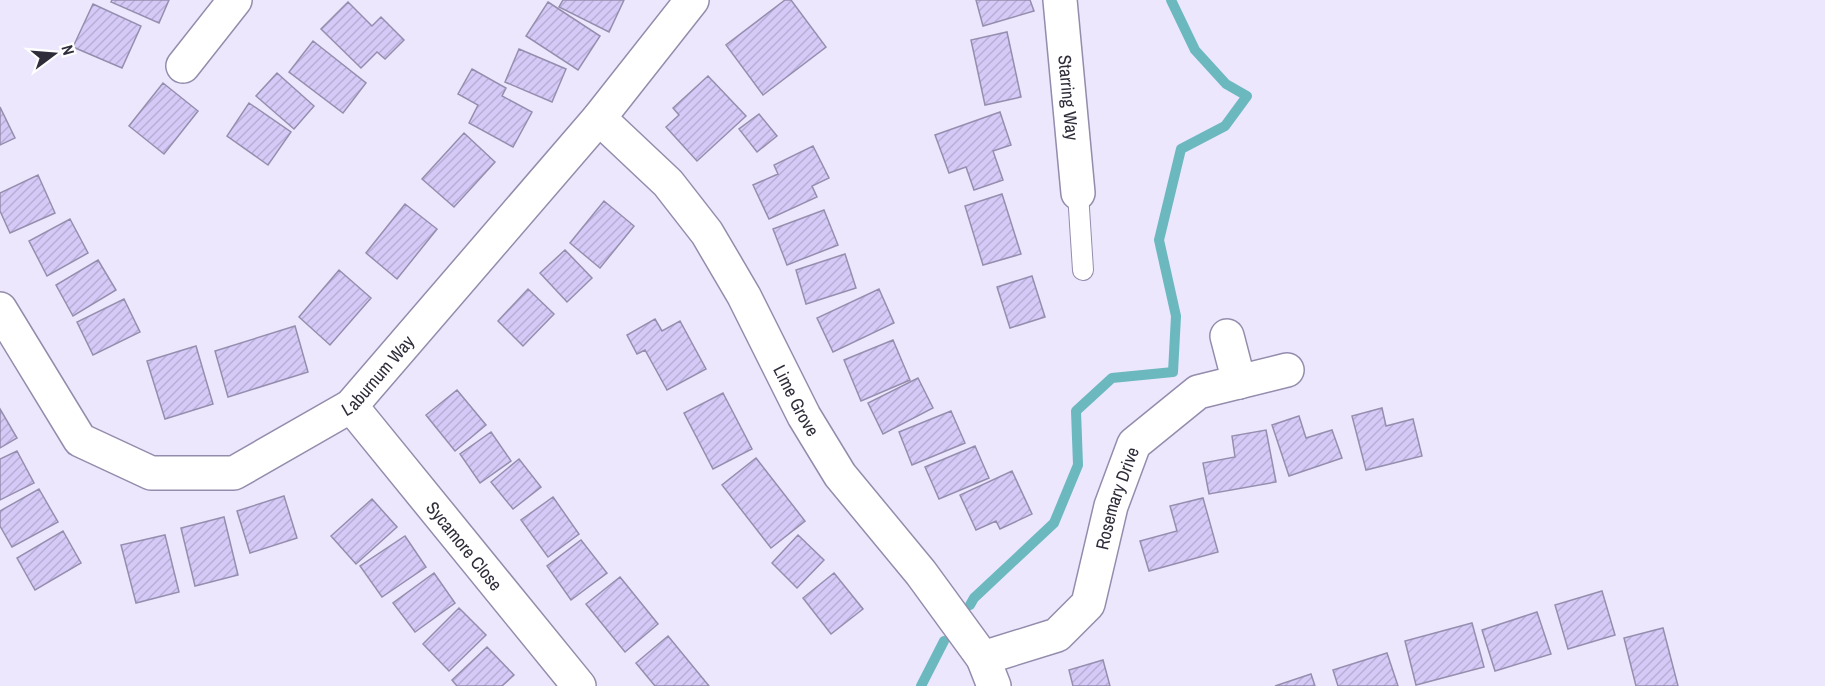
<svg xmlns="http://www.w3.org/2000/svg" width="1825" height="686" font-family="'Archivo Narrow',sans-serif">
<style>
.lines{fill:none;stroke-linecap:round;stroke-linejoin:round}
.stream{stroke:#6bb8bf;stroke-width:10}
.building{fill:url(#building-hatch);stroke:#968eae;stroke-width:1.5}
.lane-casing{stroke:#948cac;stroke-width:22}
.street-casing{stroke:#948cac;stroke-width:36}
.lane{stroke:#fff;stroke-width:20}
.street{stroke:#fff;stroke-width:33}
.labels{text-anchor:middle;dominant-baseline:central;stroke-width:5;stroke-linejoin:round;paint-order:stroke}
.street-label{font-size:18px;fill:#302d3b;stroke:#fff}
</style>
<defs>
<pattern id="building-hatch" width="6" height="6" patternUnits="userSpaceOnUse" patternTransform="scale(1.5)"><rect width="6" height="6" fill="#d5caf7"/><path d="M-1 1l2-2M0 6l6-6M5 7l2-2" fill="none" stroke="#b7aed5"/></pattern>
</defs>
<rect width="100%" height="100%" fill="#ece7fc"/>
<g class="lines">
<path class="stream" d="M970,605L974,598L1054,523L1078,465L1076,411L1112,378L1173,372L1176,316L1159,240L1181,149L1225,126L1247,96L1226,84L1195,50L1171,0
M921,686L944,641"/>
</g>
<path class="building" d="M112,0H169L159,23L111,2Z
M563,0H624L609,32L559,7Z
M785,0H791L826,47L763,95L726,45Z
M976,0H1030L1034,11L983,26Z
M348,2L372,26L381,17L404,40L385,59L377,52L361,68L321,29Z
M548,2L600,36L578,70L526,36Z
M93,4L141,26L122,68L73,47Z
M1007,32L1021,97L985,105L971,40Z
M313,41L366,83L343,113L289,72Z
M519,49L566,69L552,102L505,82Z
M472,69L506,88L502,96L532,112L513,147L469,123L478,105L458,94Z
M277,73L314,106L294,129L256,96Z
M708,76L746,116L697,161L666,127L679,115L673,108Z
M163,83L198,111L164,154L129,126Z
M249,103L291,132L268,165L227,136Z
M0,107L15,138L0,145Z
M1000,112L1011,145L993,151L1003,180L974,190L966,167L949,173L935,135Z
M759,114L777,136L757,152L739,129Z
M464,133L495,162L454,207L422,179Z
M813,146L829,178L812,186L817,197L769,219L753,185L778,174L774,165Z
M38,175L55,213L10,233L0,211V193Z
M1002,194L1021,254L983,265L965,206Z
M604,201L634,226L600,268L570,243Z
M405,204L437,229L397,279L366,253Z
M824,210L838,245L787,265L773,229Z
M70,219L88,253L47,276L29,241Z
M565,250L592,278L567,302L540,273Z
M845,254L856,288L806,304L796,270Z
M98,260L116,290L73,316L56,285Z
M339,270L371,298L330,345L299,317Z
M1032,276L1045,317L1010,328L997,287Z
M528,289L554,314L523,346L498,321Z
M879,289L894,323L833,352L817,318Z
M124,299L140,332L93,355L77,322Z
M655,319L662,331L680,321L706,369L667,390L645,350L637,354L627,335Z
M295,326L308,372L228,397L215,351Z
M893,340L910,380L861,401L844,360Z
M196,346L213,404L165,419L147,361Z
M918,378L933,408L883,434L868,403Z
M457,390L486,425L455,451L426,415Z
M723,393L752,449L713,469L684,413Z
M1382,408L1386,426L1413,419L1422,456L1366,470L1352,416Z
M0,409L17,438L0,448Z
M951,411L965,443L912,465L899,432Z
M1299,416L1306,438L1332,430L1342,458L1289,476L1272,425Z
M1266,430L1276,482L1209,494L1203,463L1235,457L1232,436Z
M491,432L511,461L480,483L460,454Z
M975,446L989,478L939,499L925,467Z
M17,451L34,483L0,500V459Z
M756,458L805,521L771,548L722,485Z
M519,459L541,487L513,509L491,482Z
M1012,471L1032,514L1000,529L996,521L976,530L960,495Z
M39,489L58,522L12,547L0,526V511Z
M284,496L297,538L250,553L237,511Z
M553,497L579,534L548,557L521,520Z
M1203,498L1218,552L1149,571L1140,541L1177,531L1170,506Z
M372,499L397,527L356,564L331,536Z
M224,517L238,575L195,586L181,528Z
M63,531L81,563L35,590L17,558Z
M165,535L179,592L136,603L121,545Z
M798,535L824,560L797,588L772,563Z
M405,536L426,567L382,597L360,566Z
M581,540L607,573L571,600L547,566Z
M434,573L455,603L415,632L393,603Z
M834,573L863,609L831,634L803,598Z
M620,577L658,624L625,652L586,604Z
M1602,591L1615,635L1568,649L1555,605Z
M459,608L486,635L449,671L423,644Z
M1537,612L1551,654L1495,671L1482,630Z
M1472,623L1484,667L1416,685L1405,641Z
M1663,628L1678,686H1636L1624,638Z
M668,636L709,686H655L636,663Z
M487,647L514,675L502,686H457L452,680Z
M1387,653L1398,686H1338L1333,670Z
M1103,660L1110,686H1073L1069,670Z
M1311,674L1315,686H1275Z"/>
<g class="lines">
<defs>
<path id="lane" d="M1078,193L1083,270"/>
<g id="street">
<path id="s1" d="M1060,0L1078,193"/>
<path d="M183,66L235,0"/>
<path id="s2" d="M599,118L668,183L707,233L744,296L804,416L840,475L921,573L983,658L994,686"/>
<path id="s3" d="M0,309L80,440L151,473H234L351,406L599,118L692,0"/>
<path d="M1227,336L1239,382"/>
<path id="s4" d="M351,406L579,686"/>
<path id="s5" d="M983,658L1057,635L1088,604L1111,506L1134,444L1198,392L1287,370"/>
</g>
</defs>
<use href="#lane" class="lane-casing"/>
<use href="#street" class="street-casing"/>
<use href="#lane" class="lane"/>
<use href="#street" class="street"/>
</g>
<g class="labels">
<g class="street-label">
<text stroke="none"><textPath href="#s1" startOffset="98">Starring Way</textPath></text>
<text stroke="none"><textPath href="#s3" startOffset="490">Laburnum Way</textPath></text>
<text stroke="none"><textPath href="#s2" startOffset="348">Lime Grove</textPath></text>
<text stroke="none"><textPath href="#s5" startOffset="231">Rosemary Drive</textPath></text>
<text stroke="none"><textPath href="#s4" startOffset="180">Sycamore Close</textPath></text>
</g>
</g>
<g transform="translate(54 54) rotate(74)" stroke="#ffffff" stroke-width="4.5" paint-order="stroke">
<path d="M0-4.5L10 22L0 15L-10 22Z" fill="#302d3b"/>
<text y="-9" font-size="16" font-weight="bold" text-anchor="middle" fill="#302d3b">N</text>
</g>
</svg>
